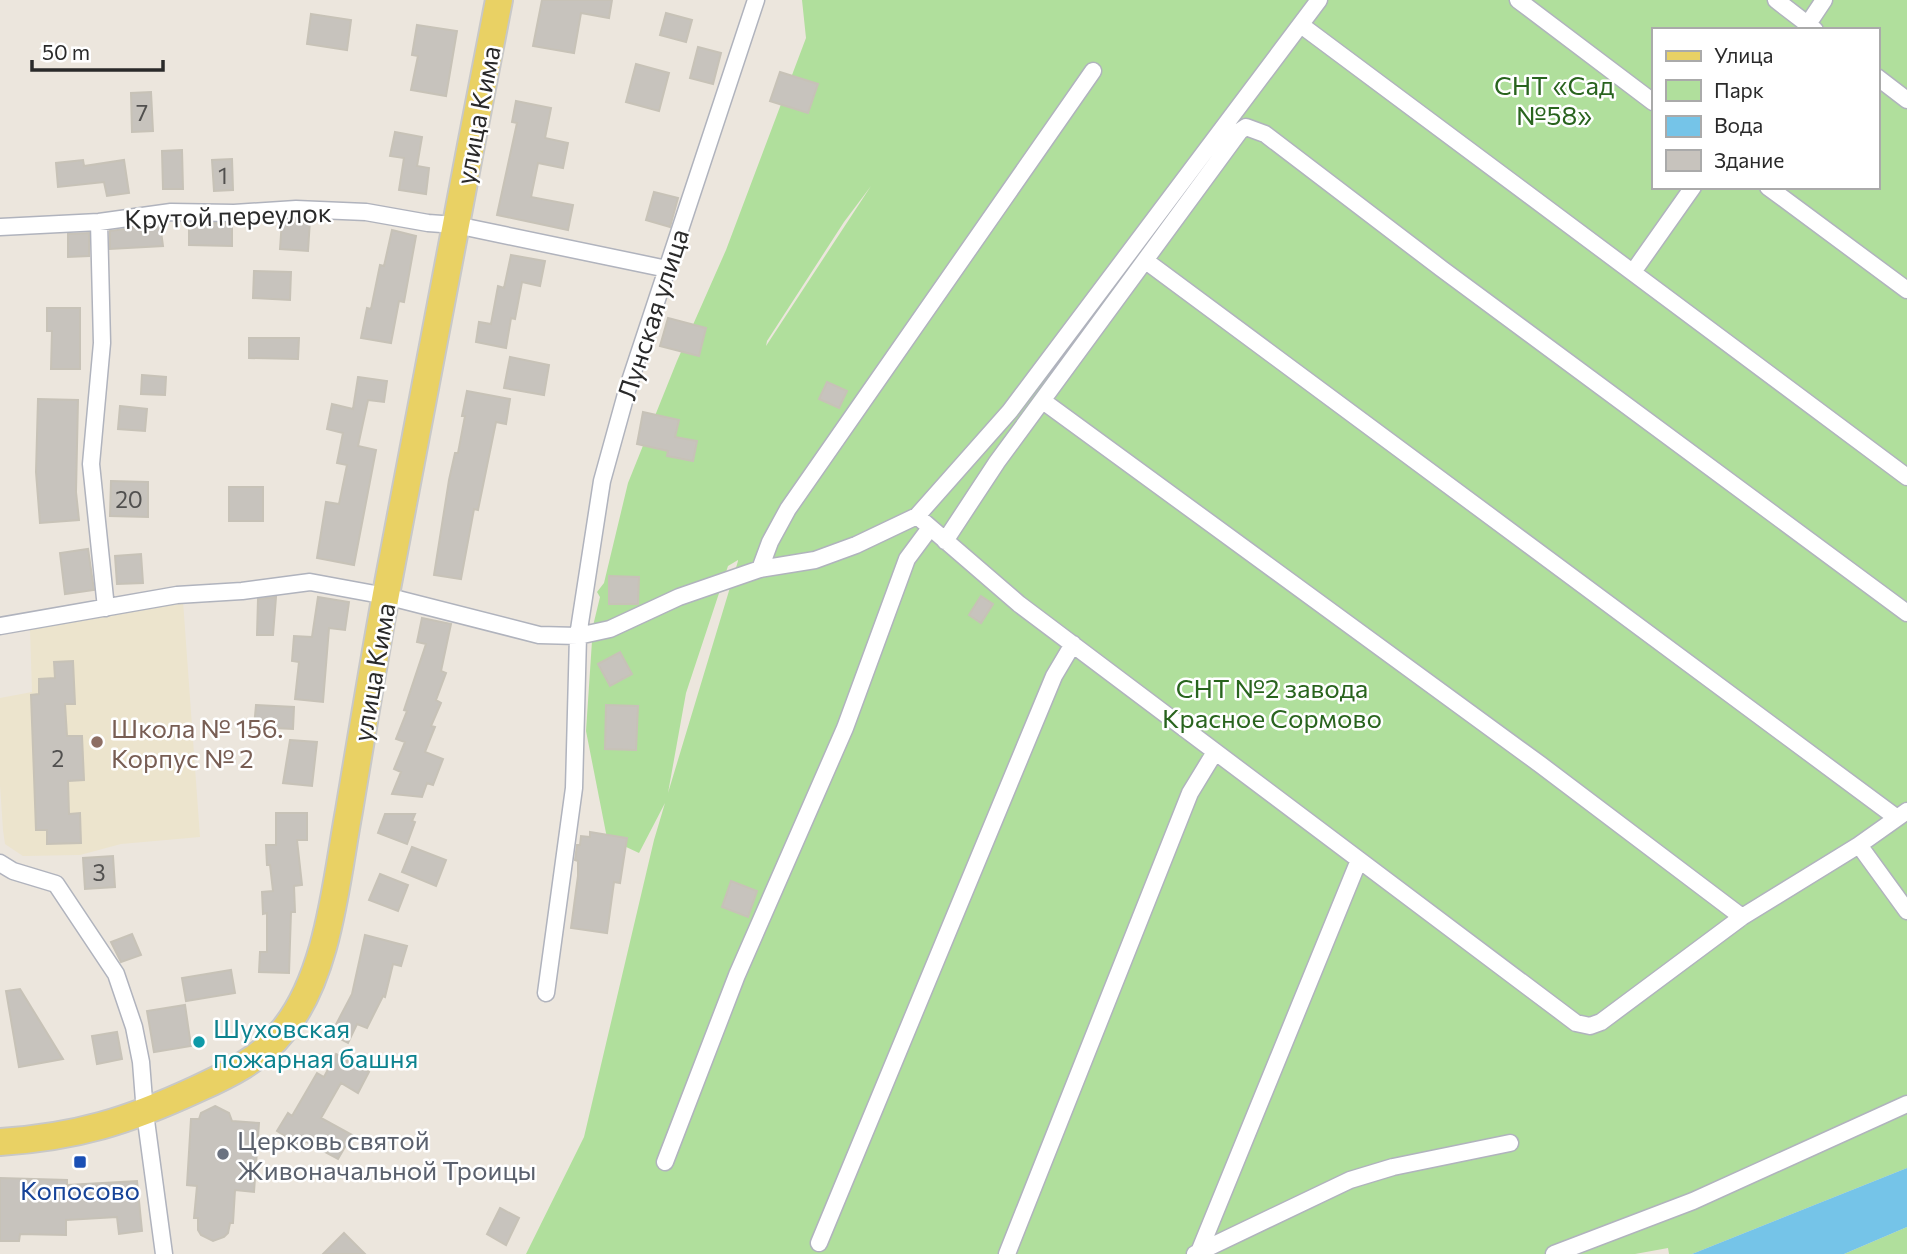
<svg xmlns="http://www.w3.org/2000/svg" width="1907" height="1254" font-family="Commissioner,sans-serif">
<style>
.education{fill:#ece4cd}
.green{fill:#b0df9c;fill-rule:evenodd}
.water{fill:#75c4e8}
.building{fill:#c7c3bd;stroke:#c7c2b7;stroke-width:2}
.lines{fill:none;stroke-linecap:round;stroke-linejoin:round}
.street-casing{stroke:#b0b3bd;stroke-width:19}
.primary-casing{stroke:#c8c8c8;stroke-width:30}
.street{stroke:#fff;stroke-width:16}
.primary{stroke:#e9d164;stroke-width:26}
.education-dot{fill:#8d6e63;stroke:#fff;stroke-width:2.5}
.culture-dot{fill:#0f9aa8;stroke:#fff;stroke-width:2.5}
.worship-dot{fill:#6b7280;stroke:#fff;stroke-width:2.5}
.transit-dot{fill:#1a4fb4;stroke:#fff;stroke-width:2.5}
.labels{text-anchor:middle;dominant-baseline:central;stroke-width:5;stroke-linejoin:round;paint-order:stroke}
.number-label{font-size:23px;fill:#51504f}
.park-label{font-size:26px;fill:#29641e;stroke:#fff}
.street-label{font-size:26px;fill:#2a2a2a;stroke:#fff}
.education-label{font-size:26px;fill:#785e54;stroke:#fff;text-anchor:start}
.culture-label{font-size:26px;fill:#0d838f;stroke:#fff;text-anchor:start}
.worship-label{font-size:26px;fill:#5b616d;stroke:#fff;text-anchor:start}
.transit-label{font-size:26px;fill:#164399;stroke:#fff}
</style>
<rect width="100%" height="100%" fill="#ece6dd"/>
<path class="education" d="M183,601L200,837L121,844L80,855L23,856L5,844L3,830L0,785V698L32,692L30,630Z"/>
<path class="green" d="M802,0H1907V1168L1692,1254H1669L1668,1248L1635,1254H526L584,1137L654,840L665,803L639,853L607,838L586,731L593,626L600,597L597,592L604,583L628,483L677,361L726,250L806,38ZM1653,30H1877V187H1653ZM871,186L766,346L767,341L844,222ZM738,560V561L668,793L686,693L728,566Z
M1907,1227V1254H1844Z"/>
<path class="water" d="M1907,1168V1227L1844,1254H1692Z"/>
<path class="building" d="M542,0H612L609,18L581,13L574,53L533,46Z
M666,13L692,20L686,42L660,35Z
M311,14L351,20L347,50L307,44Z
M417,25L457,31L446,96L411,90L418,56L412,55Z
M698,47L721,53L713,84L690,78Z
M636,64L669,73L659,111L626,102Z
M780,72L818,84L808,113L770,101Z
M151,92L153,131L132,132L131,93Z
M516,101L551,108L545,138L568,143L563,168L538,163L531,197L573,205L568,230L497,215L517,123L512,122Z
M395,132L422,137L417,166L429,168L426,194L399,190L404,158L390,156Z
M182,150L183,189H163L162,151Z
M232,159L233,190L214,191L212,160Z
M83,160L84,166L124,160L129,193L107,196L104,182L58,187L56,163Z
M654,192L678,198L670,227L646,220Z
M282,220H310L308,251L280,249Z
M189,223H232V246L189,245Z
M160,224L163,246L110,249V231Z
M392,230L416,236L404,302L399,301L391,343L361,338L367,308L371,309L380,265L384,266Z
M89,233V256L68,257V234Z
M511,255L545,261L540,286L522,282L515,319L511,318L506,348L476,342L479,322L491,324L498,286L504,288Z
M254,271L291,272L290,300L253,298Z
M47,308H80V369H51L52,331H47Z
M668,318L706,328L699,356L660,346Z
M249,338H299L298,359L249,358Z
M510,357L549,365L544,395L504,388Z
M142,375L166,377L165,395L141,394Z
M358,377L387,381L384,402L368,400L358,446L376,450L354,565L317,558L326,502L339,504L347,465L337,463L343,433L327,429L332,404L353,409Z
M827,382L847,391L839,408L819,399Z
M467,391L510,399L506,424L496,422L478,510L474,509L461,579L434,575L449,480L455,453H458L465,416H462Z
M38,399L78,400L76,492L79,520L40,523L36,472Z
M120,406L147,409L145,431L118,429Z
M643,412L679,420L675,437L697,441L693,461L667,456L668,451L637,444Z
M111,481L148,482V517L110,516Z
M229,487H263V521H229Z
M88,549L94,590L65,594L60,553Z
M141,554L143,583L117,584L115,556Z
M609,576L639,577L638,604H609Z
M981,596L993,604L981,623L969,615Z
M276,597L273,635H257L258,599Z
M318,597L349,602L345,630L329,628L323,702L295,699L299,662L292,661L294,636L312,637Z
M422,618L451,624L441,671L446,673L436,700L441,703L431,726L435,727L425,752L443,759L433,785L427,783L422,797L392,794L401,772L394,769L405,742L396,739L407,711L404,710L426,644L417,642Z
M620,652L632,674L610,686L598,664Z
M73,661L75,704H65L67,736H82L84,780L68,781L69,814L80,813L81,843L47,844V830H36L31,695L39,694V679L55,678L54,662Z
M256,705L294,707L293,729L254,727Z
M606,705L638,706L636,750L605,749Z
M290,740L317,742L312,786L283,783Z
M276,813H307V840H297L302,885L294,886L295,912H291L289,973L259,972L260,952H267V913L263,914L262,892L273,891L270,865H267L266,845H276Z
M385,814H415L412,821L415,822L407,844L378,833Z
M590,832L627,838L620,883L614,882L607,933L571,928L578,876V861L575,860L577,845H580L581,836L590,837Z
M412,847L446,860L436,886L402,872Z
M113,856L115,887L85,889L83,858Z
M380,874L408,885L398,911L369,900Z
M731,881L757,891L748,917L722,907Z
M132,934L141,955L121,962L111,942Z
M365,935L407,946L401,966L393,964L385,997L383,996L367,1028L357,1024L348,1043L331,1034L352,994Z
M231,970L235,993L186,1001L182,978Z
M20,989L63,1059L19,1067L6,991Z
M185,1005L191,1046L154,1052L147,1011Z
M117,1032L122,1059L97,1064L92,1036Z
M336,1054L369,1072L358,1093L341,1083L321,1118L352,1135L338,1159L301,1139L298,1144L277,1131L288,1113L292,1116L317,1073L324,1077Z
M215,1106L229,1113L232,1121L259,1123L254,1192L235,1190L233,1223H230L228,1233L224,1237L213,1241L201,1235L198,1230V1218H194L197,1186L187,1185L191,1119H199L201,1113Z
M0,1178L67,1180V1185L137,1181L142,1231L119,1234L117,1217L66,1220V1235L20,1234L19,1241H0Z
M500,1208L519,1218L506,1245L487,1234Z
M344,1233L365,1254H323Z"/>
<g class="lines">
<defs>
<path id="street" d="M1518,0L1653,102
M1776,0L1815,30
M1301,25L1907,477
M1804,30L1824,0
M1877,77L1907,100
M1768,187L1907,290
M99,222L102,343L91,464L106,608
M0,227L99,222L171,212L234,213L296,209L366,212L428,223L456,225L667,269
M1146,261L1897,818
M1633,272L1693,187
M1043,401L1541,765L1742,917
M917,516L1019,604L1576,1023L1590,1026L1601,1022L1742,917L1859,845L1907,811
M945,541L997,462L1240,131L1246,127L1265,134L1442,269L1907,613
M760,569L770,542L788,509L1093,71
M0,626L177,595L242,591L310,582L386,596L539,635L578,636L610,629L679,597L760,569L815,560L856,545L917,516L1010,411L1319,0
M1859,845L1907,911
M0,863L13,871L56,884L116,974L134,1027L141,1062L145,1113L164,1254
M546,993L574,788L578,636L602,481L628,387L756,0
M665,1162L737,975L845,728L907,559L930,528
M819,1243L1054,676L1073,644
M1199,1252L1359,860
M1007,1254L1190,793L1215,752
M1195,1254L1350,1180L1393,1167L1510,1143
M1554,1254L1693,1201L1907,1104"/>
<path id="primary" d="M0,1142C77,1137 128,1121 197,1089C228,1075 261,1059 282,1032C329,976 336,881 349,811C361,739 373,666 386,594C422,396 461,198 499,0"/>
</defs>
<use href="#street" class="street-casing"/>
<use href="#primary" class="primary-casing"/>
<use href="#street" class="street"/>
<use href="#primary" class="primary"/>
</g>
<circle class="education-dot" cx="97" cy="742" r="7"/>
<circle class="culture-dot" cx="199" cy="1042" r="7"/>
<circle class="worship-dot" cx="223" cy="1154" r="7"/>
<rect class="transit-dot" x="73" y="1155" width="14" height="14" rx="3.5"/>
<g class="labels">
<g class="number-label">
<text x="142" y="112">7</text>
<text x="223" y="175">1</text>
<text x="129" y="499">20</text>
<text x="58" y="758">2</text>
<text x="99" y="872">3</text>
</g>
<g class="park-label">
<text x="1554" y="84">СНТ «Сад<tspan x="1554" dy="30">№58»</tspan></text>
<text x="1272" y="687">СНТ №2 завода<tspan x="1272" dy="30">Красное Сормово</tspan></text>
</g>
<g class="street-label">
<text transform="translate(477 115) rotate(-79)">улица Кима</text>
<text transform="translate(228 215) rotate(-2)">Крутой переулок</text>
<text transform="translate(652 314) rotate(-72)">Лунская улица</text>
<text transform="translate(373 672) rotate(-80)">улица Кима</text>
</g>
<g class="education-label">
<text x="111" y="727">Школа № 156.<tspan x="111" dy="30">Корпус № 2</tspan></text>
</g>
<g class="culture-label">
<text x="213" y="1027">Шуховская<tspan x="213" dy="30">пожарная башня</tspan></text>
</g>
<g class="worship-label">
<text x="237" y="1139">Церковь святой<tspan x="237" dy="30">Живоначальной Троицы</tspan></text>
</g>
<g class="transit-label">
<text x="80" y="1189">Копосово</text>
</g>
</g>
<rect x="1652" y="28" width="228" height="161" fill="#ffffff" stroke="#aaaaaa" stroke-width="2"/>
<rect x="1666" y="51" width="35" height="10" fill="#e9d164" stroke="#aaaaaa" stroke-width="2"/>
<text x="1714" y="63" font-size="21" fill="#2a2a2a">Улица</text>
<rect x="1666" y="80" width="35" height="21" fill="#b0df9c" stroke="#aaaaaa" stroke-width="2"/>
<text x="1714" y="98" font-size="21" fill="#2a2a2a">Парк</text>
<rect x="1666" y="116" width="35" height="21" fill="#75c4e8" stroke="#aaaaaa" stroke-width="2"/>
<text x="1714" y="133" font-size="21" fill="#2a2a2a">Вода</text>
<rect x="1666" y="150" width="35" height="21" fill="#c7c3bd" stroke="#aaaaaa" stroke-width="2"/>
<text x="1714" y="168" font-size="21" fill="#2a2a2a">Здание</text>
<path d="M32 60v10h131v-10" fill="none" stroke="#2a2a2a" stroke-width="3.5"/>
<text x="42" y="60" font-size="21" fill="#2a2a2a" stroke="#ffffff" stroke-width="5" paint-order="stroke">50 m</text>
</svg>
